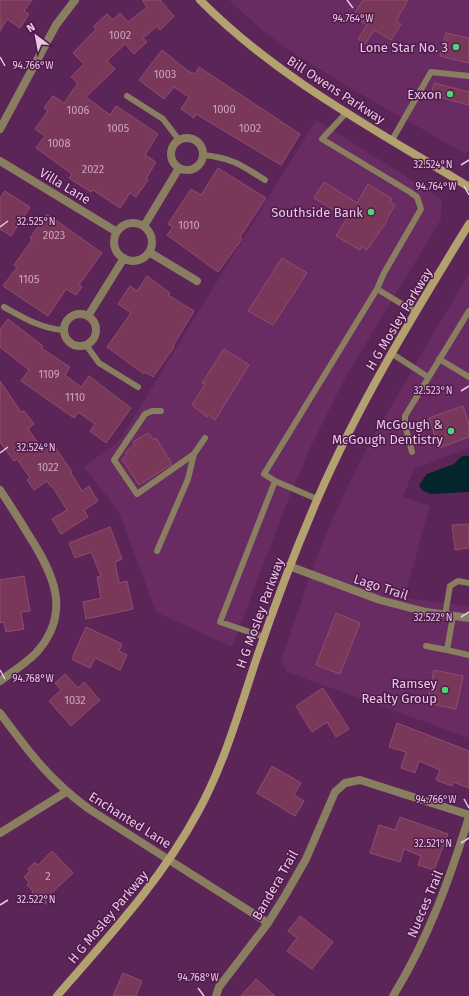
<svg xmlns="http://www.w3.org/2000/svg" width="469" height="996" font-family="'Fira Sans',sans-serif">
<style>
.built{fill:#682c63}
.water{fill:#03252b}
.building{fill:#793859;stroke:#924c6e}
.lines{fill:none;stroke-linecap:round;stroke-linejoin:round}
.service{stroke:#897e5f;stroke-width:6}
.minor{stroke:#897e5f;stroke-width:8}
.secondary{stroke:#b3a16f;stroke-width:8}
.ticks{fill:none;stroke:#e7c7e3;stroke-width:1.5}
.poi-dot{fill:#4ad777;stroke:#4f1a4b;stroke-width:1.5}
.labels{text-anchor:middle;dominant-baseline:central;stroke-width:3;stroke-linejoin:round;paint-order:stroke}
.number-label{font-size:11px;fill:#cca3c0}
.poi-label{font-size:13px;fill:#e7c7e3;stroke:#4f1a4b;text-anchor:end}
.street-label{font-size:13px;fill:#e7c7e3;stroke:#4f1a4b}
.ticks-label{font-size:10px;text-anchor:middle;fill:#e7c7e3;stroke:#4f1a4b;stroke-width:3;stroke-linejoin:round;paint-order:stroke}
</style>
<rect width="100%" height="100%" fill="#5b2557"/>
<path class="built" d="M229,0H469V152L464,153L345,85L287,49L262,30Z
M316,120L442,199L441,219L344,380L310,448L284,510L232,647L156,612L119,512L84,467L120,440Z
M469,273V448L414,469L403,497L430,506L404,598L469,606V738L287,672L281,660L319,551L341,500L369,444Z"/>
<path class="water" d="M462,456H469V492L431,494L422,490L419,485L427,474L454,464Z"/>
<path class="building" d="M0,0H32L24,11L29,14L20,28L7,19L0,31Z
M142,0H160L174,16L160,30L157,26L143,38L147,42L134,54L125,44L107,61L115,69L86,97L110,115L116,106L158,134L145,155L156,162L146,179L148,180L136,197L130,193L120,208L93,190L91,192L69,178L72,174L36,148L45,136L35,129L48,111L44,108L53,96L64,103L78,83L71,77L84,64L73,53L96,29L94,26L107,14L113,20L120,13L128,22L147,7Z
M363,0H408L396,21L401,24L391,40L374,30L365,44L358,39L367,25L353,16Z
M446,33L469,38V63L440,56Z
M162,50L188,71L195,74L199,67L300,134L281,165L196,114L194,118L181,109L189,97L174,87L164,99L139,80Z
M434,83L469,92V105L431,95Z
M218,168L266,198L240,237L242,239L218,272L167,235L173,227L168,224L191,189L201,195Z
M324,182L357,203L368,184L392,199L390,202L395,205L386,220L387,221L367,250L362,246L360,250L336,236L347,218L314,198Z
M5,191L30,207L11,236L0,229V198Z
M47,214L102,253L79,285L82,287L76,295L66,289L48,316L3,286L17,267L14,265L32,240L30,238Z
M282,258L307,273L273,325L248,311Z
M147,276L170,293L168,295L194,311L173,346L174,347L153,377L145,372L144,374L107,347L131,313L118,304L130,286L137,291Z
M8,319L43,346L41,348L70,367L65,375L81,387L89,376L131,408L106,443L90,431L95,424L78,412L74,418L21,381L29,370L0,347V329Z
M224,349L249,365L215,420L208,415L207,417L192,405L205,384L202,383Z
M0,381L21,412L24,411L34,424L28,429L41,447L51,441L72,472L71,473L82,491L89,486L98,501L84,510L88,517L61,534L52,519L67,510L52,486L51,487L47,481L34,490L27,480L30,478L17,459L14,461L0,442Z
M463,406L469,424V437L439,448L429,418Z
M148,433L154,440L156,438L172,464L139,485L122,459L127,455L125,453L128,450L135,445L133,442Z
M469,524V548L455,550L452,525Z
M110,527L122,559L115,562L119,583L127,581L133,609L86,619L83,602L101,598L97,577L101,576L91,552L75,558L69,543Z
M24,576L30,611L21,612L24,629L6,632L4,622L0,623V580Z
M336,613L360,623L340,674L316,665Z
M86,627L122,644L119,651L127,655L120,670L95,658L90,668L73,660V656Z
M434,670L463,676L456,709L427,703Z
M65,674L78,688L84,682L100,700L71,726L49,701L61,690L55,683Z
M323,688L349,729L336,737L327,722L312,732L296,706Z
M397,723L469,751V788L453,782L452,786L436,780L440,770L419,761L415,773L401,768L406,752L389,747Z
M272,766L301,783L294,795L304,801L295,816L257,793Z
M400,817L448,834L434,870L418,865L421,856L404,849L400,862L370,853L379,825L395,830Z
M52,851L73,873L46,898V904L32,902L33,891L27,885L29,882L24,877L30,871L28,869L35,862L38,865Z
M300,916L333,942L312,969L287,951L297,938L288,931Z
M123,973L142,981L136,996H113Z
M256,979L275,996H241Z"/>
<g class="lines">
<path class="service" d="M127,96L163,119L179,140
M392,140L431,72L469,76
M203,155C232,158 241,165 265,180
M377,289L415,312
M4,307C24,318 40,328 63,330
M86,345L99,363L138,387
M391,353L428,377
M439,359L469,377
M161,411H152L145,414L114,460L137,494L194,454L205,438
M412,452L405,425V416L469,311
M317,499L275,481L264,474L377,289L384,273L421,209L417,197L410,192L322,139L347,112
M157,551L188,479L194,454
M445,615L450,586L458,581L469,583
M264,637L220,622L275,481
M426,646L447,650L453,616
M447,650L469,655"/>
<path class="minor" d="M0,129L56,25L75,0
M171 154a16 16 0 1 1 32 0a16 16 0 1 1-32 0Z
M0,161L117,232
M114 242a19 19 0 1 1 38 0a19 19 0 1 1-38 0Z
M144,226L179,168
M149,252L197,281
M64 330a16 16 0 1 1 32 0a16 16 0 1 1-32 0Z
M88,316L124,258
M0,490C10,505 19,519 28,534C53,573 73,612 36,653C25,664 12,672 0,681
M289,566L380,600L426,612L469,618
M0,713C28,751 50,781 89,809L268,923
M0,833L66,792
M216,996L219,987L268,923L286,894L306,859L335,792L345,783L360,780L469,815
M393,996C428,939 449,881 469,817"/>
<path class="secondary" d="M200,0C277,78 376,130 469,187
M57,996C109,936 161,881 199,810C225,762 240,708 257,657C275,604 295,551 317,500C359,403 414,314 469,224"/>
</g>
<path class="ticks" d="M347,0L353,8M0,57L5,66M461,165L469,160M464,186L469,195M0,227L8,221M461,391L469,386M0,453L8,447M461,617L469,612M0,670L5,679M464,799L469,808M461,843L469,838M0,905L8,900M198,988L204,996"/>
<g class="poi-dot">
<circle cx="456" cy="47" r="4"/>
<circle cx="450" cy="94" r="4"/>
<circle cx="371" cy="212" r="4"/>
<circle cx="451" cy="431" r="4"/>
<circle cx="445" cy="690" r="4"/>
</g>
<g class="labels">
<g class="number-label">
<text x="120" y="35">1002</text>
<text x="165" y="74">1003</text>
<text x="224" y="109">1000</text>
<text x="78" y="110">1006</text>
<text x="118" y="128">1005</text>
<text x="250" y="128">1002</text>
<text x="59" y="143">1008</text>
<text x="93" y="169">2022</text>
<text x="189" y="225">1010</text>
<text x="54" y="235">2023</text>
<text x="29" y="279">1105</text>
<text x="49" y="374">1109</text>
<text x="75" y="397">1110</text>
<text x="48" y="467">1022</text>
<text x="75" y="700">1032</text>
<text x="48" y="876">2</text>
</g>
<g class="poi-label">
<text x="448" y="47">Lone Star No. 3</text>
<text x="442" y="94">Exxon</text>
<text x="363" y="212">Southside Bank</text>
<text x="443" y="424">McGough &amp;<tspan x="443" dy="15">McGough Dentistry</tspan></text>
<text x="437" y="683">Ramsey<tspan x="437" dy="15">Realty Group</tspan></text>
</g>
<g class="street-label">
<text transform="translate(336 90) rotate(33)">Bill Owens Parkway</text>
<text transform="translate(65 186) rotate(31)">Villa Lane</text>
<text transform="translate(399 319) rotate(-59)">H G Mosley Parkway</text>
<text transform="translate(381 587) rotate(18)">Lago Trail</text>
<text transform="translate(260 613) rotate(-70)">H G Mosley Parkway</text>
<text transform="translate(130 820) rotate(32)">Enchanted Lane</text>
<text transform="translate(275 885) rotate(-60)">Bandera Trail</text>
<text transform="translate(425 904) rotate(-67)">Nueces Trail</text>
<text transform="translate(108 917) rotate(-50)">H G Mosley Parkway</text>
</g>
</g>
<g class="ticks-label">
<text x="353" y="22">94.764°W</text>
<text x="33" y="69">94.766°W</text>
<text x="433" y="168">32.524°N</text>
<text x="436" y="190">94.764°W</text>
<text x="36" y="225">32.525°N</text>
<text x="433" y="394">32.523°N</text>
<text x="36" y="451">32.524°N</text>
<text x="433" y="621">32.522°N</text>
<text x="33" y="682">94.768°W</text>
<text x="436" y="803">94.766°W</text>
<text x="433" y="847">32.521°N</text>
<text x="36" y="903">32.522°N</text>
<text x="198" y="981">94.768°W</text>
</g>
<g transform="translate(36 36) rotate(328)" stroke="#4f1a4b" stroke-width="3" paint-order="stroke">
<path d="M0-3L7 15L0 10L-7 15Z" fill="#e7c7e3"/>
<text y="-6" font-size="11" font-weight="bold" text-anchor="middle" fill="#e7c7e3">N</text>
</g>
</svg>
